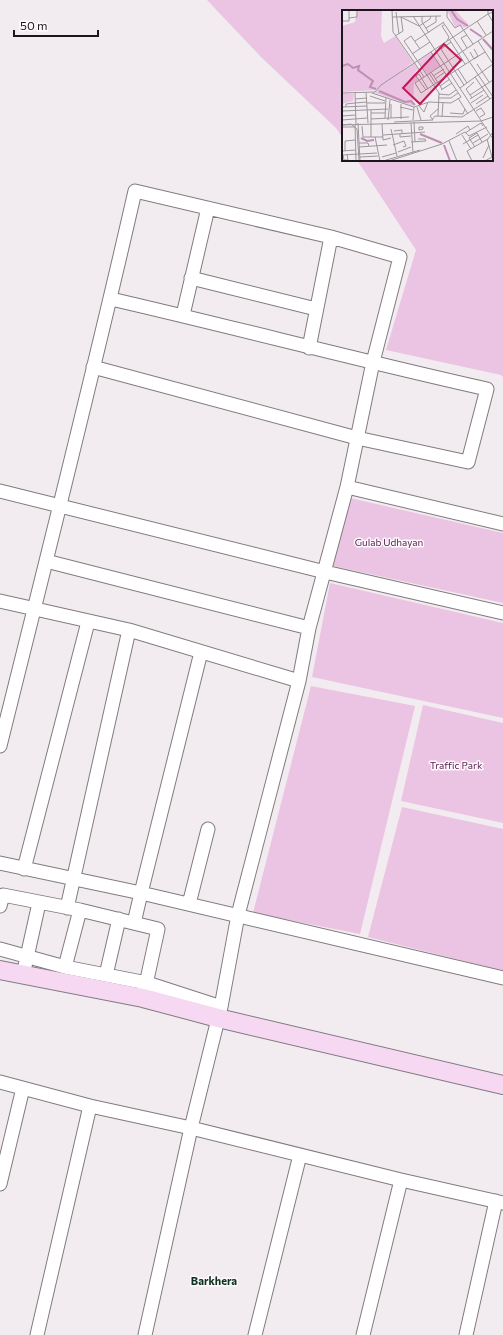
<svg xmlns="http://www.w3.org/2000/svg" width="503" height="1335" font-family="Commissioner,sans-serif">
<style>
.green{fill:#eac4e2}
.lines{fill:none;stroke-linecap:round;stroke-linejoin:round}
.street-casing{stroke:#817b7f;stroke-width:15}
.secondary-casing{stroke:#817b7f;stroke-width:20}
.street{stroke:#fff;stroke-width:13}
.secondary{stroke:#f6d8f2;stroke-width:18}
.labels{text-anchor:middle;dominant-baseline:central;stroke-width:3;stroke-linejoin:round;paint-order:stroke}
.park-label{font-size:10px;fill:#5a2352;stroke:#fff9fe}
.neighbourhood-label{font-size:11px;font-weight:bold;fill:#0c321c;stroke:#fff9fe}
.inset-river{fill:none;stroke:#bc8fb3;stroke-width:2}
.inset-road{fill:none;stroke:#9b979a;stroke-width:1}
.view{fill:#c2185b;fill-opacity:0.15;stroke:#c2185b;stroke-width:2}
.inset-edge{fill:none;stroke:#191719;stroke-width:2}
</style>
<rect width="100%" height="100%" fill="#f2ecf0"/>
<path class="green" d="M207,0H503V377L501,375L386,350L416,250L357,160H492V11H343V138L336,128L262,58Z
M350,498L503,533V603L333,566Z
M330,583L503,623V718L312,677Z
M311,686L415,706L360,934L253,913Z
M423,705L503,723V823L401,801Z
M402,807L503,829V971L368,937Z"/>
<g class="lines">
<defs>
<path id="street" d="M191,278L316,309
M183,315L208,208
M309,348L331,237
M93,367L357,438L468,462L487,389C361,361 237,328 111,299
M347,487L503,524
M0,491L325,572L503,613
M46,561L309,628
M0,601L129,630L299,681
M0,746C46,561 93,376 135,191L331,237L400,257L373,362L347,487L309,628L299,681L238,915L221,1007L191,1128L145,1335
M0,863L141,893L503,978
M24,869L88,622
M189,904L208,829
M0,906L3,895L80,910L158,929L143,998
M67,908L129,630
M134,923L141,893L201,652
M0,949L65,967L147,983L221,1007
M25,966L39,903
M65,967L80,910
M106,975L119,919
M0,1082L90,1106L191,1128L401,1180L503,1203
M0,1184L23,1088
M37,1335L90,1106
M255,1335L300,1155
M363,1335L401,1180
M466,1335L496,1201"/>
<path id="secondary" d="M0,970L143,998L218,1018L503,1085"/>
</defs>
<use href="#street" class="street-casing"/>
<use href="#secondary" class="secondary-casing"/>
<use href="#street" class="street"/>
<use href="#secondary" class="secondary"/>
</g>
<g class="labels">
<g class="park-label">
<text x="389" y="542">Gulab Udhayan</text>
<text x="456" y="765">Traffic Park</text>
</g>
<g class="neighbourhood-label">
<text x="214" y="1280">Barkhera</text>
</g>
</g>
<g transform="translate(342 10)">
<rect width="151" height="151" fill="#f2ecf0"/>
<path d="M15,0H40L39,26L42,33L53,26L71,52L34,80L0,82V16L13,12ZM105,0H113L127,15L122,18L118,15L113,17ZM89,42L98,56L85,64L76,51ZM72,53L76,59L73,62L76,70L72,73L71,96L33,83L37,77ZM0,83L12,84L11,91L0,94Z" fill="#eac4e2"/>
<path class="inset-river" d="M109,0L115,9L126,16M128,19L140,27M141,29L151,40M0,56L6,54L11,58L17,56L16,60L31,71L28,77L34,79M37,81L63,92L69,91L73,95M78,124L100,133M19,128L25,131L32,130M102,135L108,151"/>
<path class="inset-road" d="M50,0L51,22L72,52M105,0V7L113,18L118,15L131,34M54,2L57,24M151,2L146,4L151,12M71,6L151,129M80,6V12L87,23M50,7L99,6M7,8L15,7V0M0,11H7V0M135,11L144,25M101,12L151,87M102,15L100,16L107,27L105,31M84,18L94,12V6M125,25L119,28L125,38M53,26L61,21L59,7L77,16L88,9L89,6M107,29L123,54M62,31L97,83L96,106M62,31L69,26L78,39M73,31L102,12M136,31L151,54M97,36L122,75M99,39L109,32M132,39L136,46L79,83L73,73L151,21M128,42L132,49L143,42M70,44L88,32M72,52L82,67M135,54L147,72M111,57L121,50M116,59L125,73M89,62L100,79M87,63L94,74M91,66L102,59M133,67L148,89M93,69L103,62M98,76L108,69M118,78L151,54M84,80L74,66L77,64L86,79M99,80L110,73M13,82L14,114M24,82L26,113M0,83L33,82L39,75L146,4V0M30,83L72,97L87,92L109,93L119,87L89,42M97,84L107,85L114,80M128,85L151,70M28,86L43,91M97,88H109L116,83M116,88L126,104M130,88L124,79L132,72M13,89L25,88M128,89L142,80M13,93L25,92M25,93H43M129,93L141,85M49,94V108M134,94L146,86M77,96L82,102L86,92M0,97L25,96M4,97V94L13,93M58,97L71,100M75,97L79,110M29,100V114M0,101L46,99M134,101L139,98L143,104L138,107M29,103H43M108,103L121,104L123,99M0,106L14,105M100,107L101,92M43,108L44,88M29,109L67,107M59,109V94M0,110L25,108M46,110L48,90M71,110L72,97M90,110L93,106L120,107L151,87M52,112L91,110L88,106L96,99M72,112L73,132M16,113L18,151M69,113L71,143M13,114L14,151M29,114V127M40,114L41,130L49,128M0,115L139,111L151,107M0,115L9,114L15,119L17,151M20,116L21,127H41M0,117H13M77,117H81V119L77,120ZM49,119L55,146M52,121L60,120V124M123,123L139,113L141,116M58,124V127L69,126M114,124L126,116L128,120M41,125L83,122M120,125L129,139M33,127L38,151M107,131L115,151M69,132L84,131L83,129H76M17,133H26L27,136M131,133L146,124M121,134L136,125M51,135L62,131L64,136L61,137M17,137L45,135M133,137L127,128L135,123L140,132M0,141L14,140M3,141V131L13,130M56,142L69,137M0,145L35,143M1,145L2,150H6L5,144M18,147L36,146M40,147L54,143M141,148L147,135M41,151L78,140M47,151L100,134L123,122L127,126L145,117M130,151L125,141L146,129L151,122M143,151L150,147L145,129"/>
<path class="view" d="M102,34L119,50L78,94L61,78Z"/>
<rect width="151" height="151" class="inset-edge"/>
</g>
<path d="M14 30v6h84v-6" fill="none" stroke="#191719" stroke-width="2"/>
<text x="20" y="30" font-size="12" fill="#191719" stroke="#fff9fe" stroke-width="3" paint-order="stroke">50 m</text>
</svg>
